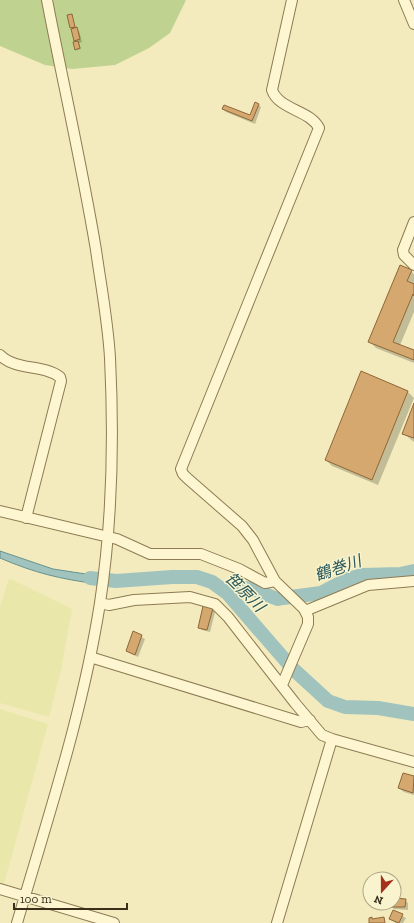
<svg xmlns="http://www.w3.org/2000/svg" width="414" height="923" font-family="'Zilla Slab','Noto Sans JP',serif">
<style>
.farmland{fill:#e9e8aa}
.green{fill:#c0d290}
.water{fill:#a1c3be;stroke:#68928e}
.shadow{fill:#0003}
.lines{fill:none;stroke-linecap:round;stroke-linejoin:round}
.river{stroke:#a1c3be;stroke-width:14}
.building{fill:#d5a86f;stroke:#8f6737}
.minor-casing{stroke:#8d7b54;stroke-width:12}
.minor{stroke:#fdf6d1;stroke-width:10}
.labels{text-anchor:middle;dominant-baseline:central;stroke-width:3;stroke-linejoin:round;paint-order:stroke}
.water-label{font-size:16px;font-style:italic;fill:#28585c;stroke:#f9f3ce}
</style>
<rect width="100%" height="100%" fill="#f3ebbd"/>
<path class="farmland" d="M9,578L72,609L61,670L49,717L0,703V607Z
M0,709L48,724L4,884L0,883Z"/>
<path class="green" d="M0,0H186L170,33L149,48L115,65L72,69L45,65L0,46Z"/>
<path class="water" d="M0,551L53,569L99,576L98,584C60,579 35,573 0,558Z"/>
<path class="shadow" d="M72,16L75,29L79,31L82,42L79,43L81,49L77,50V42L71,27Z
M258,104L261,107L255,124L226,112L223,109L250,116Z
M411,271L414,274V312L400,345L414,351V363L376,348L369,341Z
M408,392L414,398L378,485L332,466L326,460Z
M414,406V442L403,433Z
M212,609L215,612L210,632L202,630L199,627Z
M134,633L145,639L138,657L127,651Z
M404,774L414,777V795L404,792L399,788Z
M394,899L405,900L408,903V910L394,909L391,906V903H394Z
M394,911L406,918L403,923H396L390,919Z"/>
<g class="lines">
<path class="river" d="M90,578L116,581L172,577H197L212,582L227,593L292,668L328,701L345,707L378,708L414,714
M227,593C250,582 256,592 278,599L283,598L321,593L346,580L362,575L400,574L414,571"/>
</g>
<path class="building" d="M72,14L75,27L70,28L67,15Z
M77,27L80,39L74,41L71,29Z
M78,41L80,48L75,50L73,42Z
M255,102L259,104L252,121L222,109L224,105L250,115Z
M400,265L412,270L407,281L414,284V296L413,294L393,342L414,350V360L368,342Z
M361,371L408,391L372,480L325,460Z
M414,403V438L402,434Z
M203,606L213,608L207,630L198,628Z
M133,631L142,635L135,655L126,651Z
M403,773L414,776L413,793L398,788Z
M394,898L406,899L405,907H390V903H394Z
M393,910L403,914L399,923L389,919Z
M372,917V919L384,917L385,923H369V918Z"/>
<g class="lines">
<defs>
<path id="minor" d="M404,0L414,24
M414,222L403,250L404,255L414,265
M0,355C16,371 43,364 60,377L61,381L26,518
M0,511L117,539L150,554H201L239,569L265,583L275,581
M100,603L109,605L134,600L190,597L215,604L228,617L295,703L322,735L332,739L277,923
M305,611L368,585L414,581
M90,657L301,722L310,720
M282,685L308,624V617L304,609L275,581L253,540L242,526L187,478L183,474L181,469L319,128C310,110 279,110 272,90L292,0
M332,739L414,762
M0,889L114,923
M17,923C48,817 83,712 100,603C112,524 114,438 110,358C108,322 101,286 96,250C82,166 63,83 47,0"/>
</defs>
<use href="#minor" class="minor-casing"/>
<use href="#minor" class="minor"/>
</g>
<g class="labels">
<g class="water-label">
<text transform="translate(338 568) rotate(-19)">鶴巻川</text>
<text transform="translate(245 592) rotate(45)">笹原川</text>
</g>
</g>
<g transform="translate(382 891) rotate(201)"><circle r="19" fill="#f9f3ce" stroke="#ada586"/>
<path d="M0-3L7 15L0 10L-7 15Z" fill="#a2301d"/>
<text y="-6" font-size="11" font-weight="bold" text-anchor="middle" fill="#3a2f1b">N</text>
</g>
<path d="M14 903v6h113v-6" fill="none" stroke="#3a2f1b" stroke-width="2"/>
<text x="20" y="903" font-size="12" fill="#3a2f1b" stroke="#f9f3ce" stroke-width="3" paint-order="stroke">100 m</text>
</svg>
